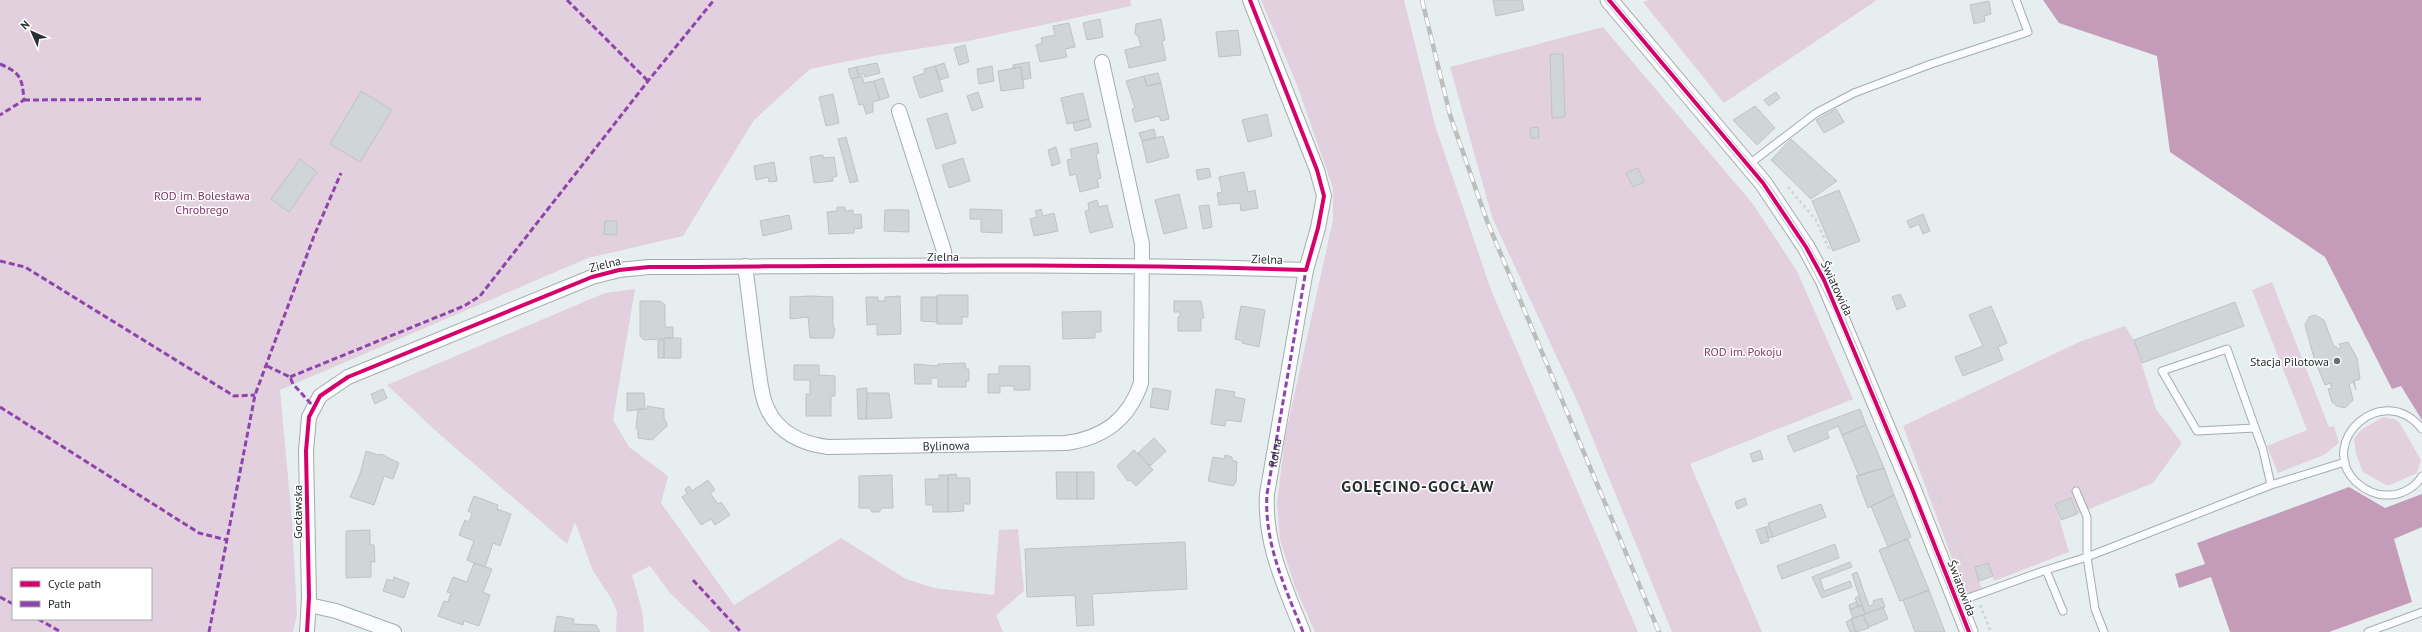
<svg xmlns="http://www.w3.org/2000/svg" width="2422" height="632" font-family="'PT Sans',sans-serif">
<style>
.green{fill:#e3d0de;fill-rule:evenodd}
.water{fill:#c59cb8}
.building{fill:#d0d6d7;stroke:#bec4c5}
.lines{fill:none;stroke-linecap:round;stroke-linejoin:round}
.service-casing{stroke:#a6acad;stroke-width:9}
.minor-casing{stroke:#a6acad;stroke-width:16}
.tertiary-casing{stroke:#a6acad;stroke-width:19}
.path{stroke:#d2d4d5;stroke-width:2.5;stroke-dasharray:3 3;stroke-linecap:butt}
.service{stroke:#fbfcfd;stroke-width:7}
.minor{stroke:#fbfcfd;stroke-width:14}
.tertiary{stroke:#fbfcfd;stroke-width:17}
.tram{stroke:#bcbebe;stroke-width:1}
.rail-casing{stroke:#bcbebe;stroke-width:4.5}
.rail{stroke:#fff;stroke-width:3;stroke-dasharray:9;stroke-linecap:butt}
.quiet{stroke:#8e44ad;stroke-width:3;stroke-dasharray:6 3;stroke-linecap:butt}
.cycleway-casing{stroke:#fff;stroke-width:6}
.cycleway{stroke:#d6006c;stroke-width:4}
.poi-dot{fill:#6b7173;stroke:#fff;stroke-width:1.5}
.labels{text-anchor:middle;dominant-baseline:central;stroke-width:3;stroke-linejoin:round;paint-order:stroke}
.park-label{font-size:12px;fill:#83376a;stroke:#fff}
.street-label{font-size:12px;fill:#292e2f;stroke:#fff}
.poi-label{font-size:12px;fill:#292e2f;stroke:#fff;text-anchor:end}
.district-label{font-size:16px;font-weight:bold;letter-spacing:1px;fill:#292e2f;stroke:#fff}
</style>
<rect width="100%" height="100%" fill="#e6eef0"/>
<path class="green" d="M0,0H1130L1131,6L968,41L879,55L810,69L754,120L683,236L588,258L280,390L292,520L297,615L293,632H0ZM13,569H151V619H13Z
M1261,0H1404L1435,125L1491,290L1638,632H1315L1295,587L1280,540L1277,504L1285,437L1333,220V188L1297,85Z
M1649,0H1877L1724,103L1643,2Z
M1603,27L1753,204L1797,271L1853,399L1690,464L1762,632H1672L1579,405L1492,217L1450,67Z
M2272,282L2329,427L2334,426L2339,443L2324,455L2278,473L2267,446L2307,430L2252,290Z
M635,289L613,420L629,447L668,476L661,503L734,605L841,538L906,579L934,588L994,595L999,530L1018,529L1024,591L996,615L1003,632H711L670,593L650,566L632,575L642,610L644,632H616L617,612L611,598L593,571L575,522L567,544L437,432L387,385L605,293Z
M2125,326L2134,340L2156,409L2182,443L2153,483L2077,514L2071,499L2055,504L2069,552L1994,581L1988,563L1975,567L1982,590L1966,596L1903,426L2079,342Z
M2383,417L2394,419L2399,422L2421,460L2417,473L2390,485H2386L2363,472L2356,454L2354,439L2361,430Z"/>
<path class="water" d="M2043,0H2422V420L2401,386L2392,389L2325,257L2170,152L2157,56L2059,23Z
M2349,487L2385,508L2422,494V527L2394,539L2412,602L2329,632H2230L2211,577L2179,588L2175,574L2205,564L2197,543Z"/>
<path class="building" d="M1493,0H1522L1524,10L1496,16Z
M1989,1L1991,14L1984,16L1985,21L1974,24L1970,5Z
M1100,19L1103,37L1087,40L1083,23Z
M1161,19L1165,40L1162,41L1166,60L1129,68L1125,50L1141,46L1138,36L1135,34L1136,24Z
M1069,23L1075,47L1065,49L1067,57L1040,62L1036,45L1042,43L1041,38L1055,35L1053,26Z
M1238,30L1241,55L1219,57L1216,32Z
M965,45L969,62L959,65L954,48Z
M1550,54H1563L1565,117L1552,118Z
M1029,62L1031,78L1022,80L1021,67L1013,68V65Z
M877,63L880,73L865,77L864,74L859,75L856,67Z
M944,63L949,77L940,80L935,66Z
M935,66L943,91L920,98L913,77L925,73L924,69Z
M992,66L994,81L979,84L977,69Z
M856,67L859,77L851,79L848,69Z
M1021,67L1024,88L1001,91L998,71Z
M1158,73L1161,83L1147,86L1144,76Z
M862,76L864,83L874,81L880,100L873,102V112L866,114L863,104L859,105L852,79Z
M1144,76L1147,86L1161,83L1169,119L1161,121L1159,116L1135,122L1132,109L1135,108L1126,81Z
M883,78L889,97L880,100L874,81Z
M361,91L392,110L360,162L330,144Z
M978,92L983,107L972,111L967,96Z
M1776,92L1780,98L1769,106L1764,100Z
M1083,93L1089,119L1067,124L1061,98Z
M833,94L839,123L826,126L819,97Z
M1755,106L1775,128L1757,145L1733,120Z
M1836,109L1844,122L1824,133L1816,120Z
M947,113L956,143L936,149L927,119Z
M1267,114L1272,136L1248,142L1242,120Z
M1089,119L1091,127L1075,131L1073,123Z
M1538,127L1539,138H1531L1530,128Z
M1154,129L1156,138L1142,141L1139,133Z
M1163,136L1169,157L1147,163L1142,141Z
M846,137L858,181L850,183L838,139Z
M1791,139L1837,181L1811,199L1771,160Z
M1097,143L1099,153L1096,154L1101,178L1097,179L1099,187L1080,192L1076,174L1070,176L1067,160L1072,159L1070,149Z
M1056,147L1060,163L1052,166L1048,150Z
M823,155V158L834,157L837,176L833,177V181L814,183L810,157Z
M963,158L970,181L949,188L942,165Z
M300,159L317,172L289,212L271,199Z
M774,162L777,181L769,182L768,177L756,180L754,166Z
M1209,168L1211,177L1198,180L1196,170Z
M1638,168L1644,182L1633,187L1626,173Z
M1244,172L1248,192L1255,190L1258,208L1241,211L1240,203L1219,205L1217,193L1222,192L1219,177Z
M1839,190L1860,241L1833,251L1812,201Z
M1179,194L1187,228L1164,234L1155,200Z
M1097,200L1099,207L1107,205L1113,227L1090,233L1085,211L1089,210L1088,203Z
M1209,205L1212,227L1203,229L1199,206Z
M837,207H845V211L853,210V215L861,214L862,228L854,229V233L829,234L827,212L837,211Z
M970,209L1002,210V233L981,232V219H970Z
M1041,209L1043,216L1054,213L1058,231L1034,236L1030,219L1037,217L1035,211Z
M885,210H909V232L884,231Z
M1923,214L1930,231L1923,234L1919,224L1910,228L1907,221Z
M789,215L792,229L763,236L760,221Z
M605,221H617V235L604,234Z
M1900,294L1906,306L1897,310L1892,297Z
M937,295H968V317H962V324H937Z
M811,296L833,297V326L835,329L833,338H810L808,317L790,319V297Z
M900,296L901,334L877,335V324L867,325L866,297H878V301H885V297Z
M921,297H937V322L921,321Z
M640,301H660L665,305V327H673V338L644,340L640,336Z
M1174,301H1201L1204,318H1201V331H1178V317H1180V312H1174Z
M2235,302L2244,326L2142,363L2134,340Z
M1241,306L1265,310L1259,347L1242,343L1243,341L1235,339Z
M1991,306L2007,343L1998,347L2003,360L1963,376L1955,357L1983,346L1969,315Z
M1101,311V332H1095V338L1063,339L1062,312Z
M2315,315L2324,320L2334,347L2336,346L2337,349L2341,348L2339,344L2348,342L2357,358L2360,379L2354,381L2356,390L2353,382L2349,384L2353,400L2345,408L2337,406L2332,402L2328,389L2332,388L2330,383L2325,385L2314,358L2305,325L2309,317Z
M664,338H681V358H664Z
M658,340H664V358H658Z
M965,363L966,369H969V381H966V387H938V378H931V384H915L914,364L938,366V364Z
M794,365H819V375L835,376V396H831V416H806V394H810V380H794Z
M999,366H1030V390H1014V386H1000V393H988V374H999Z
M867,388L866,419H858L857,389Z
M1153,388L1171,391L1168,410L1150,407Z
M383,389L387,398L375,404L371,394Z
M1216,389L1235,392L1234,397L1245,399L1241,422L1226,420L1225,426L1211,424Z
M627,393H644L645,409L627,411Z
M867,393H889L892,418L866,419Z
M647,406L664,409V419L666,421L667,426L652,440L638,438V429H636L638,409H648Z
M1860,409L1866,425L1842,435L1838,426L1827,431L1829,438L1794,452L1787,436Z
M1866,425L1884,468L1859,476L1842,435Z
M1154,438L1166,451L1150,466L1138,453Z
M1134,450L1153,470L1136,486L1130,480L1128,481L1117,466Z
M1760,450L1763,459L1753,462L1750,454Z
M366,451L378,455L381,454L399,463L393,479L384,476L374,505L350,497L360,474Z
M1225,455L1232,457V460L1237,462L1236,482L1233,486L1208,481L1213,457L1224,459Z
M1884,468L1894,495L1868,508L1856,476Z
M1056,472H1077V499H1057Z
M1077,472H1094V499H1077Z
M956,474L957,478H970V504H963L964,511L948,512V475Z
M892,475L893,508H882L879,512H872L869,508H859V476Z
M939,475H948V512H933V505H926L925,479H939Z
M708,480L715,490L710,493L718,504L721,502L730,515L715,525L711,519L701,525L682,497L687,494L685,489L689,486L692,491Z
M1894,495L1911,537L1888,547L1871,506Z
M474,496L498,505L497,509L511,514L500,546L493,543L485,567L467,560L474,541L459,535L465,520L469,522L472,513L468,511Z
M1745,498L1747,505L1737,509L1735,502Z
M2071,498L2077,514L2061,520L2055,504Z
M1821,504L1826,517L1773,537L1768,523Z
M1769,526L1773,537L1769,538L1765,527Z
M1765,527L1769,541L1761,544L1756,530Z
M370,530V545H374L375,562H371V577L346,578V531Z
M1908,539L1929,590L1900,601L1879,550Z
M1185,542L1187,589L1092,594L1094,625L1077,626L1075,595L1027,597L1025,549Z
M1835,544L1839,558L1782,579L1777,566Z
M1850,562L1852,567L1820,579L1824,591L1850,581L1852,587L1822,598L1812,577Z
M474,563L492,569L483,592L490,595L479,626L464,621L463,625L438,616L444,601L448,602L451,593L447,592L453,577L467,582Z
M1988,563L1993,576L1979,581L1975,567Z
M1857,572L1869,606L1874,604L1873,601L1882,598L1885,607L1865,614L1852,574Z
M394,577L409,583L404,598L383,591L387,579L393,581Z
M1929,590L1945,632H1915L1903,600Z
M1859,596L1862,605L1859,607L1855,598Z
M1856,602L1858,606L1850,610L1849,605Z
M1862,605L1865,614L1853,618L1850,610Z
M1883,607L1888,619L1869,627L1863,615Z
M1863,615L1869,628L1856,632L1851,619Z
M557,616L574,619L573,624L596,625L600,632H554Z
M1851,619L1856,632H1850L1846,622Z"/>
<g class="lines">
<defs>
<path id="service" d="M1748,165L1816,113L1854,93L1931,64L2028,32L2016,0
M2255,428L2197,431L2162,371L2227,349L2263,450L2271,485
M2422,429C2382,379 2316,443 2356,482C2365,490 2374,495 2386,495C2400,496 2415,488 2422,476
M1957,602L2046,570
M2063,611L2046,570L2087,557V517L2076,491
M2104,632L2095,609L2087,557L2271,485L2345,462
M2368,632L2422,612"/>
<g id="minor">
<path d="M899,111L944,251L945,266"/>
<path id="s1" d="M745,266C750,300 753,333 758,366C760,379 761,396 767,408C778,433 803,444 828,447L1066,443C1104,438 1129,419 1141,383L1142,244L1102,62"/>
<path d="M309,605L336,611L394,632"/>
<path d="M307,632L309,597L306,451L309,417L320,396L348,377L592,277L619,270L649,267C868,266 1088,263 1306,270L1318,228L1324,196L1317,170L1250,0"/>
<path d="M1303,632C1285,587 1264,544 1267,494L1306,270"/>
</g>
<path id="tertiary" d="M1609,0L1763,183L1806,247L1824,280L1854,351L1913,491L1969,632"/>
</defs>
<use href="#service" class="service-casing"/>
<use href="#minor" class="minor-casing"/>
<use href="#tertiary" class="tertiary-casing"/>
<path class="path" d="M1788,187L1816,220L1830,251
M1915,447L1940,500L1972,584
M1980,605L1991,632"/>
<use href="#service" class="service"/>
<use href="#minor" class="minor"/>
<use href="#tertiary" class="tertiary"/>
<path class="tram" d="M1604,0L1765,192L1802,249L1834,311L1910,492L1965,632
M1614,0L1771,187L1809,245L1832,288L1858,349L1973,632"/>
<defs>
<path id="rail" d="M1422,0L1450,115L1487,221L1659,632"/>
</defs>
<use href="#rail" class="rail-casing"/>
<use href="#rail" class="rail"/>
<g class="quiet">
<path d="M567,0L648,81"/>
<path d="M0,64C21,73 22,78 24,100L0,115"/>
<path d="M24,100L203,99"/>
<path d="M0,261L25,267L234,396L255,395"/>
<path d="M267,366L290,377L293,384L313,406"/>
<path d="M290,377L464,306L480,296L648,81L714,0"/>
<path d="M0,407L199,533L227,540"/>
<path d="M693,580L741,632"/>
<path d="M0,597L13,604"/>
<path d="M38,619L61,632"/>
<path d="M209,632L255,395L314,236L341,173"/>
<path id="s2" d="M1303,632C1285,587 1264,544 1267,494L1306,270"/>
</g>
<defs>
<path id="cycleway" d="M1609,0L1763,183L1806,247L1824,280L1854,351L1913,491L1969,632
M307,632L309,597L306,451L309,417L320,396L348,377L592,277L619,270L649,267C868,266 1088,263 1306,270L1318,228L1324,196L1317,170L1250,0"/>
</defs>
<use href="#cycleway" class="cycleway-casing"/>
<use href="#cycleway" class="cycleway"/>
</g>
<circle class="poi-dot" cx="2337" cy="361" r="4"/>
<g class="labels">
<g class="park-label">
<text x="202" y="195">ROD im. Bolesława<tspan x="202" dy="14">Chrobrego</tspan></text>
<text x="1743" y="351">ROD im. Pokoju</text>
</g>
<g class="street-label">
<text x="943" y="256">Zielna</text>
<text transform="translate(1267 259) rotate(2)">Zielna</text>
<text transform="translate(605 264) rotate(-14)">Zielna</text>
<text transform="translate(1837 288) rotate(65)">Światowida</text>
<text stroke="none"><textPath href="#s1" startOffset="338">Bylinowa</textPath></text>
<text stroke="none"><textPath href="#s2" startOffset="186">Rolna</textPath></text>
<text transform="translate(297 512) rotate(-90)">Gocławska</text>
<text transform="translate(1962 588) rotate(69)">Światowida</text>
</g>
<g class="poi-label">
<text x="2329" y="361">Stacja Pilotowa</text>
</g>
<g class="district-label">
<text x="1418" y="486">GOLĘCINO-GOCŁAW</text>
</g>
</g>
<rect x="12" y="568" width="140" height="52" fill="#ffffff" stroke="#a9abac"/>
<rect x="20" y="581" width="20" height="6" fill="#d6006c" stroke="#a9abac"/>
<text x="48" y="588" font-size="12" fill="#292e2f">Cycle path</text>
<rect x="20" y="601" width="20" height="6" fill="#8e44ad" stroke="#a9abac"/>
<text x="48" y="608" font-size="12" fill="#292e2f">Path</text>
<g transform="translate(32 32) rotate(315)" stroke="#ffffff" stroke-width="3" paint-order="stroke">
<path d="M0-3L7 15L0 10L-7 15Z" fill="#292e2f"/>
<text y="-6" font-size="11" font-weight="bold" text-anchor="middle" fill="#292e2f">N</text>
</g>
</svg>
